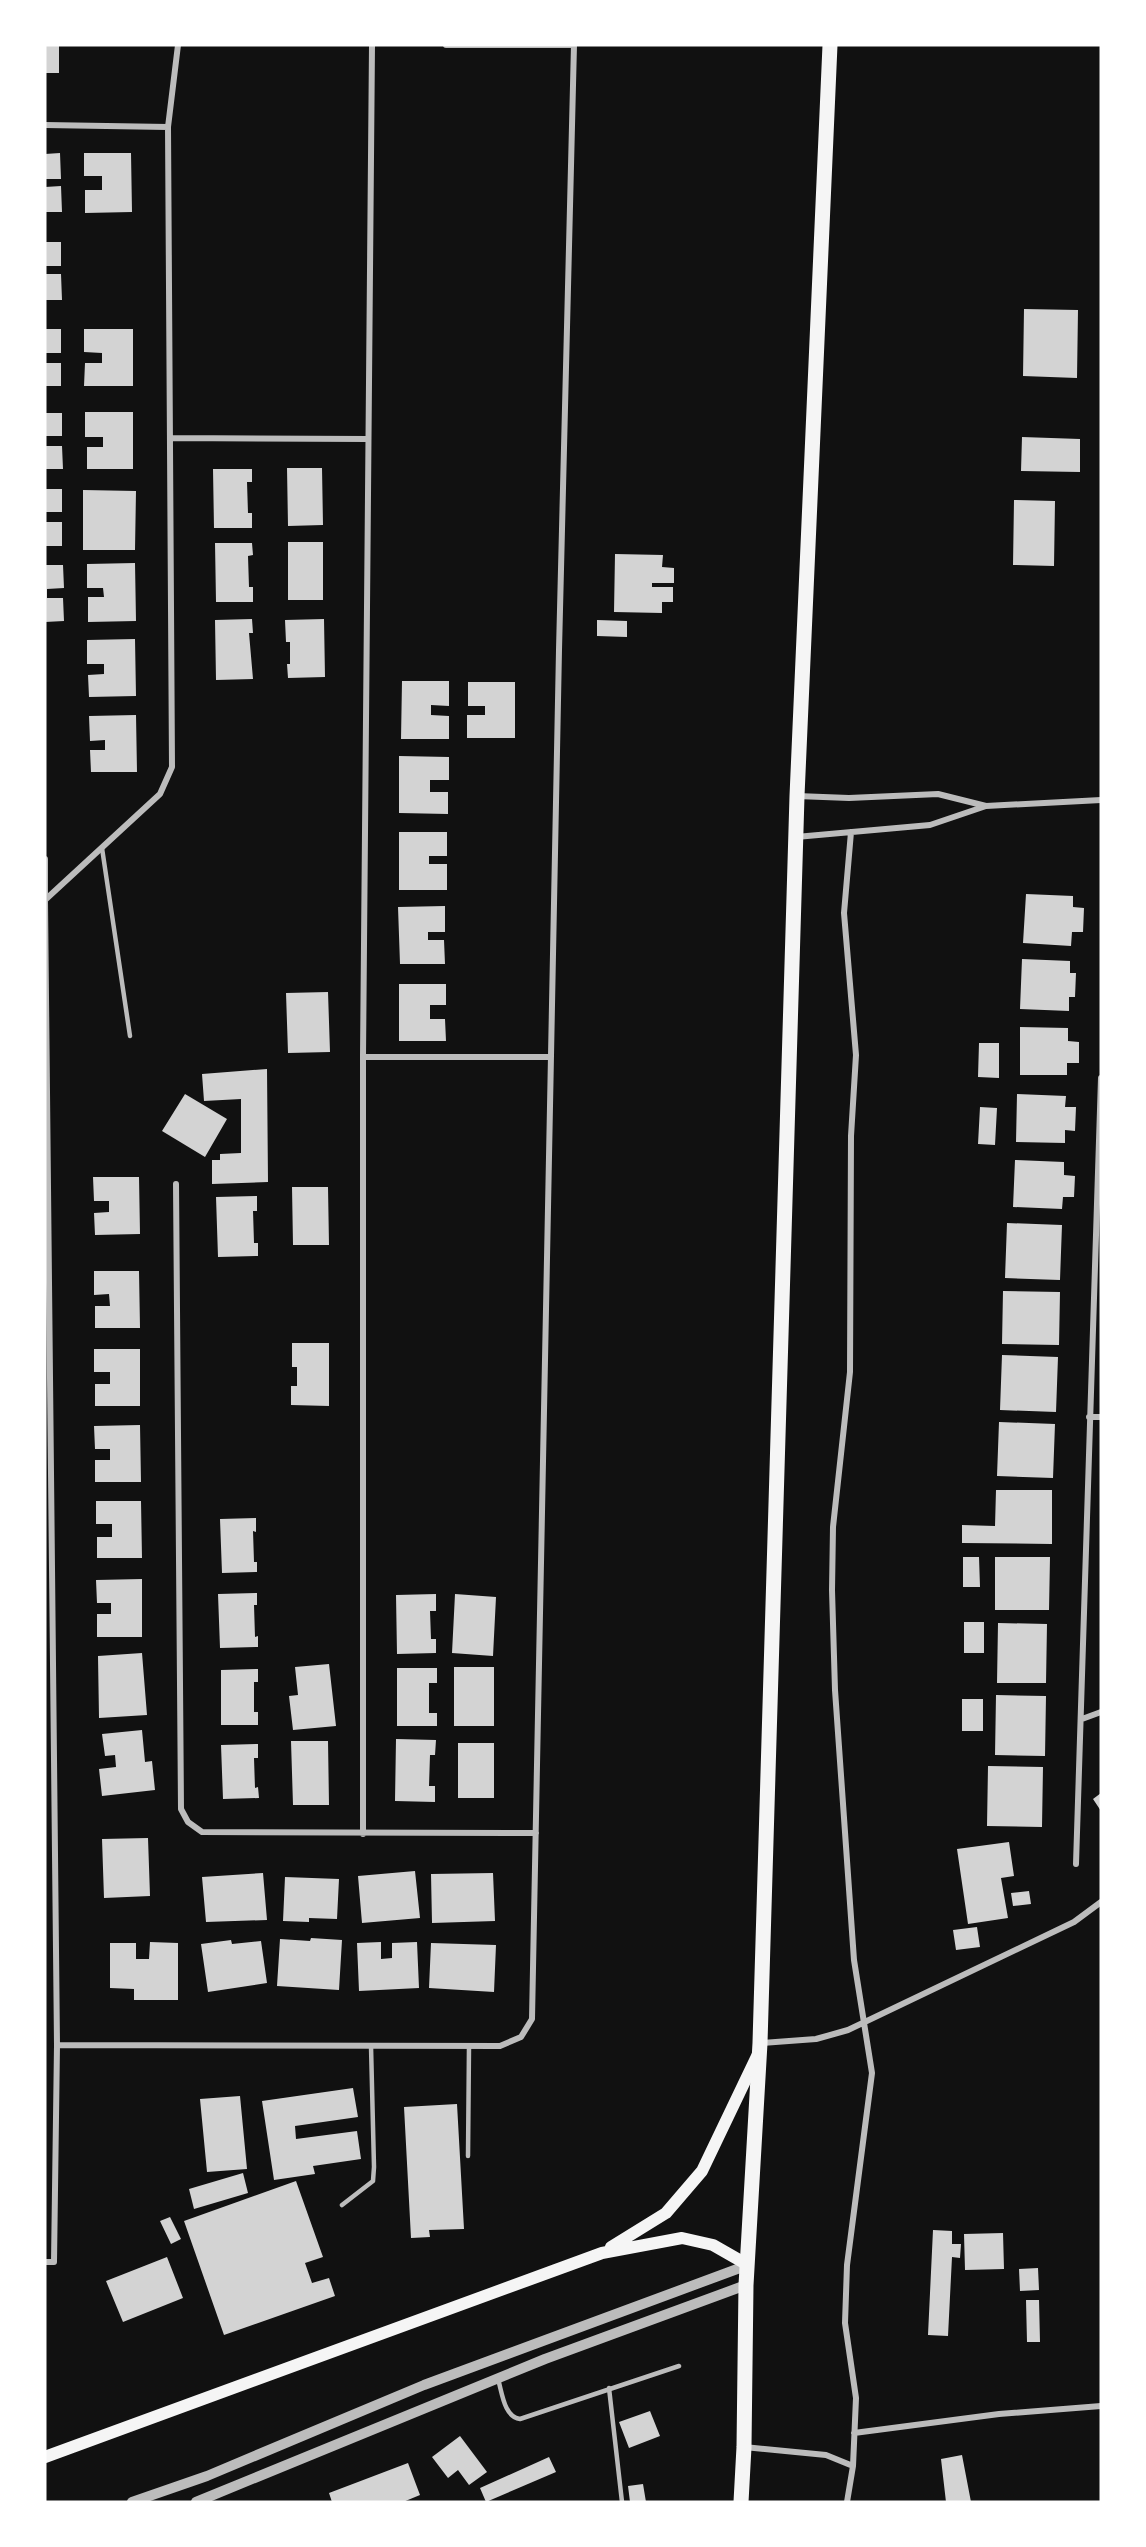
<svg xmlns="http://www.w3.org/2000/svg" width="1146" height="2547" font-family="Quicksand,sans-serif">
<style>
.building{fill:#d3d3d3}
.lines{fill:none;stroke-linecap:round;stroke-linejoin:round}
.service{stroke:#bcbcbc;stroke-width:4.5}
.minor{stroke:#bcbcbc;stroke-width:6}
.tertiary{stroke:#bcbcbc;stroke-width:10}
.secondary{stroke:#f5f5f5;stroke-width:12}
.primary{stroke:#f5f5f5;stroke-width:15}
</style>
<rect width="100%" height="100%" fill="#111"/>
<path class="building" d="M45,45H59V73H45Z
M60,153L61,179H45V154Z
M84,153H131L132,212L85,213V190H102V176H84Z
M61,186L62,212H45V187Z
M45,242H61V266H45Z
M45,274H61L62,300H45Z
M1024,309L1078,310L1077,378L1023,376Z
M45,329H61V353H45Z
M84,329H133V386H84L85,363H102V353L84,352Z
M45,363H61V386H45Z
M85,412H133V469H87V447H103V437H85Z
M45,413H62V436H45Z
M1022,437L1080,439V472L1021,471Z
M45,446H62L63,469H45Z
M287,468H322L323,525L288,526Z
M213,469H252V482H247L248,513H252V528H214Z
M45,489H62V512H45Z
M83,490L136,491L135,550H83Z
M1014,500L1055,501L1054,566L1013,565Z
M45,522H62V546H45Z
M288,542H323V600H288Z
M215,543H252L253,555L248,556L249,587H253V602H216Z
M615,554L663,555L662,567L674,568V583H652V587H673V602H662V613L614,612Z
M135,563L136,621L88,622V597H104L103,588H87V564Z
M45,565H63L64,588L47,589V598H63L64,621L45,622Z
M252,619L253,633H249L253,679L216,680L215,620Z
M324,619L325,677L288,678L287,664H290V642H286L285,620Z
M597,620L627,621V637L597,636Z
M135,639L136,696L89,697L88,675L104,674V664H87V640Z
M402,681H449V706L431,705V715L449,716V739H401Z
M468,682H515V738H467V715H485V706H468Z
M136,715L137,772H91L90,750H105V740L90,741L89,716Z
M399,756L449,757V780H430V792H448V814L399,813Z
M399,832H447V856H429V864H447V890H399Z
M1026,894L1073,896V907L1084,908L1083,932H1072L1071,946L1023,943Z
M445,906V932H428V940H444L445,964H400L398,907Z
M1022,959L1070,961V973H1076L1075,997H1069V1011L1020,1009Z
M399,984H446V1005H430V1019H445L446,1041H399Z
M328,992L330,1052L288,1053L286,993Z
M1020,1027L1068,1028V1041L1079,1042V1063H1067V1075H1020Z
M979,1043H999V1078L978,1077Z
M267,1069L268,1182L212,1184V1160H220V1154L241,1153V1099L204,1101L202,1074Z
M185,1094L227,1119L205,1157L162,1131Z
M1017,1094L1066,1096L1065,1107H1076L1075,1131L1065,1130V1143L1016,1142Z
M980,1107L997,1108L995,1145L978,1144Z
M1015,1160L1064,1162V1175L1075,1176L1074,1197H1063L1062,1209L1013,1207Z
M93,1177H139L140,1234L95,1235L94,1213L109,1212V1201H94Z
M292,1187H328L329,1245H293Z
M257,1196V1211H253L254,1243H258V1256L218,1257L216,1197Z
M1007,1223L1062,1225L1060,1280L1005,1278Z
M94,1271H139L140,1328H95V1306H110L109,1294L94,1295Z
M1003,1291L1060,1292L1059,1345L1002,1344Z
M292,1343H329V1406L291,1405V1386H297V1367H292Z
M94,1349H140V1406H95V1384H110V1372H94Z
M1002,1355L1058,1357L1056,1412L1000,1410Z
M999,1422L1055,1424L1053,1478L997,1476Z
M140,1425L141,1482H95V1460H110V1449H95L94,1426Z
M996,1490H1052V1544L962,1543V1525L995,1526Z
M96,1501H141L142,1558H97V1537H112V1524H96Z
M256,1518V1532L253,1531L254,1562H257V1572L222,1573L220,1519Z
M963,1557H979L980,1587H963Z
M995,1557H1050L1049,1610H995Z
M142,1579V1637H97V1614H111V1603H97L96,1580Z
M257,1593V1605H254L255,1637L258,1636V1647L220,1648L218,1594Z
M436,1594V1611H430L431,1639H436V1653L397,1654L396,1595Z
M455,1594L496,1597L493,1656L452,1653Z
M964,1622H984V1653H964Z
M998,1623L1047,1624L1046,1683H997Z
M142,1653L147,1715L99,1718L98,1656Z
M329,1664L336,1726L293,1730L289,1696L298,1695L295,1667Z
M454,1667H494V1726H454Z
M397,1668H437V1683H429V1713H437V1726H397Z
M258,1669V1682H254V1712H258V1725H221V1670Z
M996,1695L1046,1696L1045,1756L995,1755Z
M962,1699H983V1731H962Z
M142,1730L145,1762L152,1761L155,1790L102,1796L99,1769L116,1767L115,1755L105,1756L102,1734Z
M396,1739L436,1740L435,1755H430L429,1786H435V1802L395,1801Z
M291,1741H328L329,1805H293Z
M458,1743H494V1798H458Z
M258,1744V1758H254L255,1788L258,1787L259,1798L223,1799L221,1745Z
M988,1766L1043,1767L1042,1827L987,1826Z
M1101,1793V1811L1093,1799Z
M148,1838L150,1896L104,1898L102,1839Z
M1009,1842L1014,1876L1001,1878L1008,1918L968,1924L957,1849Z
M415,1871L420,1918L362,1923L358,1876Z
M263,1873L267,1920L206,1922L202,1877Z
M493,1873L495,1921L432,1923L431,1874Z
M285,1877L339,1879L337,1919L309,1918V1922L283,1921Z
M1029,1891L1031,1904L1013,1906L1011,1893Z
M977,1927L980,1947L956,1950L953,1930Z
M311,1938L342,1940L339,1990L277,1986L280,1939L310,1941Z
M231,1940L232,1944L261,1941L267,1983L208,1992L201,1944Z
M150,1942L178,1943V2000H134V1989L110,1988V1943H136V1959H149Z
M381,1942V1959L392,1958V1943L417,1942L419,1988L359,1991L357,1943Z
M431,1943L496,1945L494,1992L429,1988Z
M353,2088L358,2117L295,2126L296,2139L357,2131L361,2159L313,2166L315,2174L274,2180L262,2101Z
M240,2096L247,2169L207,2172L200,2099Z
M457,2104L464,2229L429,2230L430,2237L411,2238L404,2107Z
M243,2173L248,2193L194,2209L189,2189Z
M296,2181L323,2257L305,2263L312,2283L329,2278L335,2296L224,2335L184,2221Z
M170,2217L181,2239L171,2244L160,2221Z
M933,2230L952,2231V2244H961L960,2258L952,2257L948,2336L928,2335Z
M1003,2233L1004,2269L965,2270L964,2234Z
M167,2257L183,2298L123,2322L106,2281Z
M1038,2268L1039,2290L1020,2291L1019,2269Z
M1026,2300H1039L1040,2342H1027Z
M650,2411L660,2436L629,2448L619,2422Z
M460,2436L487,2472L469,2485L458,2470L448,2478L432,2457Z
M962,2455L971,2502H946L941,2459Z
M549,2457L556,2472L486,2502L480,2488Z
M408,2463L420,2495L403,2502H332L329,2493Z
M643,2484L646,2502H630L628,2486Z"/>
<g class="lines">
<path class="service" d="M102,848L130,1036
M468,2156L469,2046
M342,2205L373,2181L374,2167L371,2046
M498,2379C502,2392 504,2417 520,2419L679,2366
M609,2388L622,2502"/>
<path class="minor" d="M446,45H574
M45,125L168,127
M170,438L368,439
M797,796L849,798L938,794L986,806
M796,837L930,825L986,806L1101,800
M45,859V898
M45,900L160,794L172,767L168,127L178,45
M45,901L57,2045L54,2262H45
M363,1057H551
M176,1184L181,1809L188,1822L202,1832L536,1833
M1089,1417H1101
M1082,1719L1101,1712
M363,1834V1057L372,45
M1076,1864L1101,1078
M761,2043L816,2039L848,2030L1074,1922L1101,1902
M57,2045L500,2046L521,2037L532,2019L559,650L574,45
M854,2433L999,2414L1101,2406
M744,2447L826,2455L853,2466L856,2398L845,2323L847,2265L872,2073L854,1960L835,1690L832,1590L833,1527L850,1372L851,1136L856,1055L844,913L851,832
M847,2502L853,2466"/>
<path class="tertiary" d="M132,2502L207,2476L424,2385L748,2265
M196,2502L545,2359L746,2285"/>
<path class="secondary" d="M611,2247L666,2213L702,2171L758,2054
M45,2457L602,2253L682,2238L713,2245L748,2265"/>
<path class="primary" d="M741,2502L744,2447L746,2285L760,2043L797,796L830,45"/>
</g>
<rect width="1146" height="2547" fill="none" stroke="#ffffff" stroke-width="93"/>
</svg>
